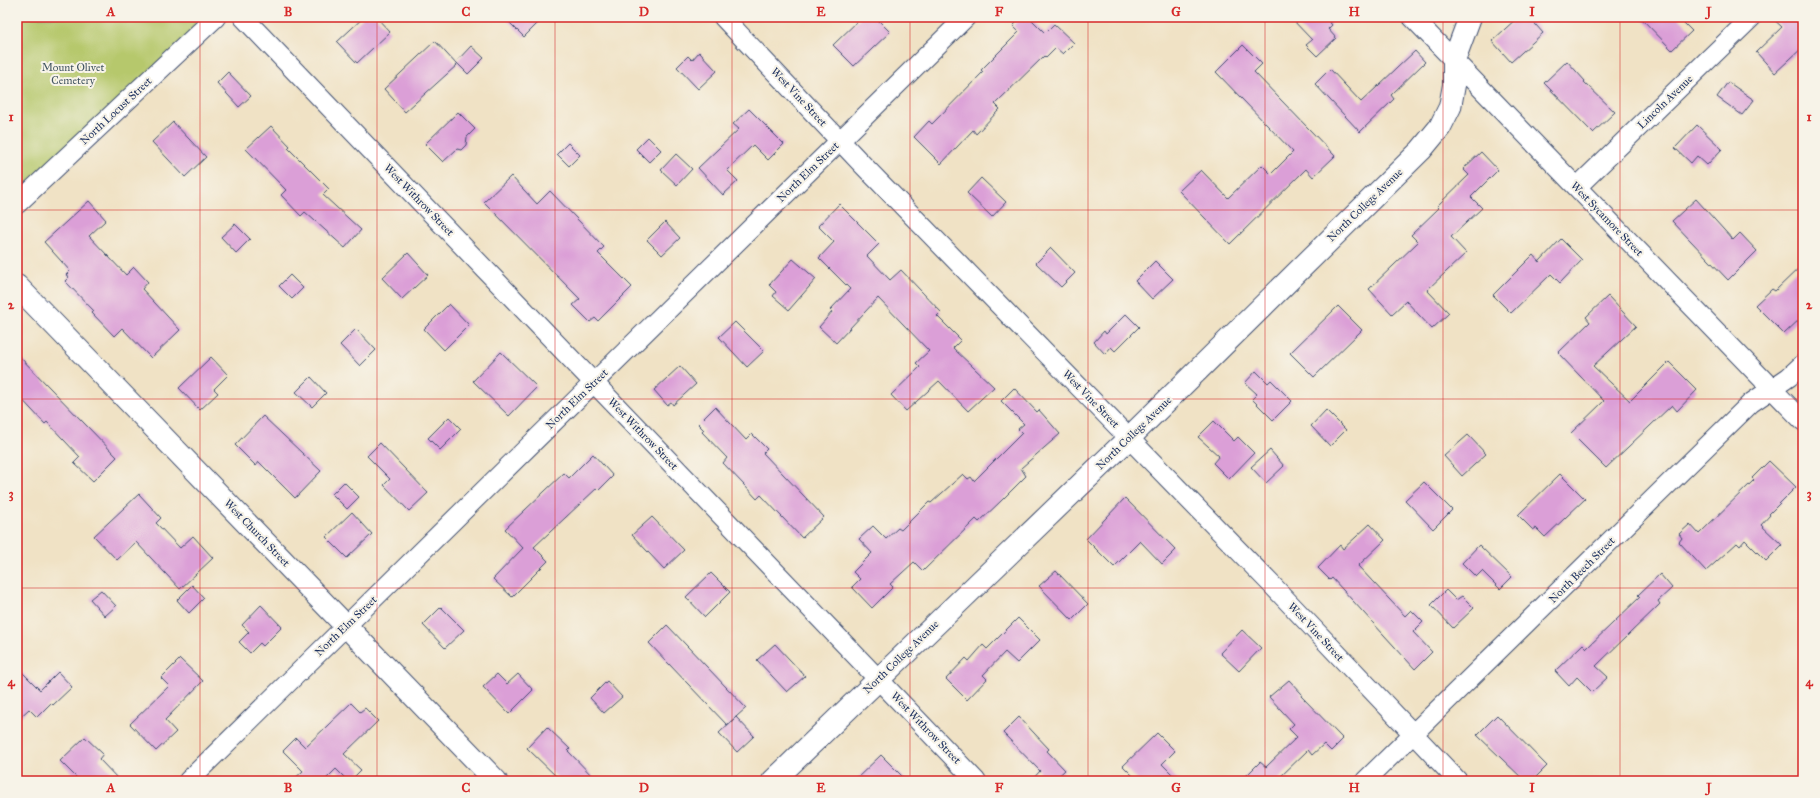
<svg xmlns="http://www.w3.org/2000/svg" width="1820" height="798" font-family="'IM FELL Great Primer',serif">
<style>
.green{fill:#b6c86c;stroke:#687c65}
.building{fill:#db9fd7}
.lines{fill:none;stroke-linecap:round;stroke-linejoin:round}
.street-casing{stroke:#3b4a6d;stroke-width:21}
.secondary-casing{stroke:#3b4a6d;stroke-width:24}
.highway-casing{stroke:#3b4a6d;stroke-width:24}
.street{stroke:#fff;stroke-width:19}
.secondary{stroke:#fff;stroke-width:22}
.highway{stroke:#fff;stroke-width:22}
.grid{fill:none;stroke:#d62828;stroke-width:1;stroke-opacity:0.55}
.labels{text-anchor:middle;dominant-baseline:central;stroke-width:4;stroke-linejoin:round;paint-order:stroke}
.park-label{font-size:11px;fill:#425562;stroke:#f7f3e8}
.street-label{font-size:11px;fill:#1b2f5e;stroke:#f7f3e8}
.neatline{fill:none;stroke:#d62828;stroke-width:1.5}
.grid-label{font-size:13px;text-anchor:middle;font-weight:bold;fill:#d62828}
</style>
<rect width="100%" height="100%" fill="#f7f3e8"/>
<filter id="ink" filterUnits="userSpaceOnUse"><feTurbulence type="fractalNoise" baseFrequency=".025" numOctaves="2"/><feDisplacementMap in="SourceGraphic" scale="8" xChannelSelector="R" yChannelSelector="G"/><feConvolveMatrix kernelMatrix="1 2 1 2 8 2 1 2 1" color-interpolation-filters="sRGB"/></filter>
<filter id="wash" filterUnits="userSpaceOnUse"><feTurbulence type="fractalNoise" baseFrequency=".012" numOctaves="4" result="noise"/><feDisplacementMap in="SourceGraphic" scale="16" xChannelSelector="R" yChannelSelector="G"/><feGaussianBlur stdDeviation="0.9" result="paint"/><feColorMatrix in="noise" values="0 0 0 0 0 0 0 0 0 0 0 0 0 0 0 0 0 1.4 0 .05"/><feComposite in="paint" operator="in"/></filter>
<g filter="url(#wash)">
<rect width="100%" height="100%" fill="#f0e2c5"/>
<path class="green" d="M17,17H216L17,204Z"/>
<g id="blocks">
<path class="building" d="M364,17H376L390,32L357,63L337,42Z
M504,17H544L524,37Z
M862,17H875L890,32L854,66L833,45Z
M1022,17H1029L1045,33L1054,24L1074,43L1063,54L1056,48L1046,58L1044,56L995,104L1000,109L976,134L973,130L941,164L914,137L929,121L932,124L983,72L981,70L1019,32L1013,26Z
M1290,17H1325L1332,25L1328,29L1336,38L1317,56L1306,45L1312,40Z
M1518,17H1529L1543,33L1511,62L1492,41Z
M1640,17H1678L1692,31L1672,50Z
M1771,17H1803V47L1775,73L1756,52L1782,27Z
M435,41L457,65L405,112L384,89Z
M1243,45L1262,64L1254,72L1335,156L1313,177L1306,169L1230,244L1179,191L1201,170L1228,198L1262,165L1271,174L1293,152L1216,72Z
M471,46L484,58L468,74L456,62Z
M1415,51L1425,62L1391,95L1394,99L1360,132L1315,84L1330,69L1361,102Z
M699,52L717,71L698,89L677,67L688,56L692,60Z
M1567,61L1585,81L1584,82L1615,112L1593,133L1544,83Z
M228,72L251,96L239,107L217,83Z
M1728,82L1754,100L1742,115L1717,97Z
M749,109L784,144L768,160L753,145L727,170L738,181L723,195L698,168L739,129L733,124Z
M458,112L475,129L467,137L466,145L461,150L457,149L443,162L425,144Z
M173,122L206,157L185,177L152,142Z
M1697,125L1722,149L1707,165L1697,156L1691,163L1675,148Z
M271,126L290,146L288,148L329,189L323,195L361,230L345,248L305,212L301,216L281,195L286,190L246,149Z
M648,137L661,150L649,162L636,149Z
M568,143L580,155L569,166L557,154Z
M1481,152L1498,170L1471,197L1482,208L1451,237L1466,253L1427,290L1449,313L1432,329L1406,301L1392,314L1369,289L1418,242L1411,235L1439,208L1437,206L1469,175L1463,169Z
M676,154L692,169L677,185L661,170Z
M511,176L537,204L550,191L604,247L598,253L632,287L598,321L595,318L590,322L573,305L580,299L484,202Z
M981,178L1006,202L992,217L967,193Z
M1696,199L1733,240L1740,233L1757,251L1728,280L1672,221Z
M89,201L106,220L89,236L126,275L134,267L148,282L142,289L180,330L151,358L122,328L114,336L92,313L94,311L65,281L69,277L66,275L70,271L44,242Z
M839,204L879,244L867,256L890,280L901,270L941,312L937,316L961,340L953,348L994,387L968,411L939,381L906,411L891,395L920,367L916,363L929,351L878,298L836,343L819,327L832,312L830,310L850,289L819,258L834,242L818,226Z
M665,222L680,238L662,255L647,240Z
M235,224L250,239L236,253L221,237Z
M1561,239L1582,260L1560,283L1551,274L1511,313L1493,295L1533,255L1539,262Z
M1051,248L1075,273L1061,287L1036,263Z
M408,253L428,275L402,299L382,278Z
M793,259L816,279L789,310L773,296L776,292L769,285Z
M1155,261L1173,279L1152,299L1135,281Z
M1803,264V316L1784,334L1755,305L1772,289L1775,291Z
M290,275L303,288L292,299L279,286Z
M1608,296L1636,326L1593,366L1630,401L1669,362L1697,390L1677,411L1672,405L1606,468L1571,433L1604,401L1558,353L1590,322L1586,317Z
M449,304L469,325L444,350L424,329Z
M1338,306L1362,330L1314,377L1290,353Z
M1126,314L1139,327L1115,351L1111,347L1105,354L1094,342L1104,331L1106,334Z
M735,322L764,351L747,367L719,337Z
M356,329L376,350L360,366L340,345Z
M501,352L537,387L509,416L473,381Z
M17,354L117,457L93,481L74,463L80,457L47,422L45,424L17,394Z
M211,357L228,375L214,389L218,393L200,410L179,388Z
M680,366L696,384L673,405L671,402L667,405L654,390Z
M1256,371L1268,383L1271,380L1292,401L1273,420L1252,399L1257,394L1245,383Z
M311,377L326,393L312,407L296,392Z
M1014,388L1037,412L1039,410L1060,434L1021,468L1026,476L1002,500L979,522L976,519L923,571L914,562L890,584L893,587L872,608L852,587L860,579L853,572L872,553L859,539L873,526L886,539L898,528L901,530L929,502L931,503L963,474L968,479L971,477L974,481L1022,433L1018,429L1024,424L1001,401Z
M715,407L746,440L752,434L767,449L763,453L824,517L802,538L761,495L757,499L744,485L723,463L727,458L702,432L704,430L698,424Z
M1326,410L1346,430L1330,446L1311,426Z
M263,416L321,471L295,498L259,462L256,466L235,445Z
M449,417L461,429L440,450L428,438Z
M1214,421L1234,441L1238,437L1254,453L1229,479L1213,463L1219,456L1198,437Z
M1468,435L1486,454L1462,476L1444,456Z
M380,443L428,493L409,511L384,485L390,479L367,456Z
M1270,450L1284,466L1266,483L1251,467Z
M593,454L613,476L599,490L597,488L534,547L548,561L512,597L493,579L523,548L505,529L564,473L569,478Z
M1769,461L1796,487L1769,514L1770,515L1761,525L1782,545L1766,561L1745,540L1740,546L1737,543L1706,571L1679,542L1682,538L1679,534L1690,524L1699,534L1754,480L1752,478Z
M1560,474L1585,499L1545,537L1536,528L1533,530L1518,515Z
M344,482L359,497L347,509L332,494Z
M1424,482L1452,510L1433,529L1405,500Z
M139,494L161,518L156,523L180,548L193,536L213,558L180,589L136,542L117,560L94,536Z
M1125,498L1176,550L1162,564L1140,541L1114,567L1086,539Z
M352,512L372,534L347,558L326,537Z
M652,517L684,550L664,569L632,535Z
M1370,524L1385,540L1358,566L1405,616L1411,610L1423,622L1413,632L1432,652L1415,669L1332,578L1330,580L1318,568L1340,545L1343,549Z
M1479,545L1512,577L1500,589L1482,571L1476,577L1462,563Z
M1056,571L1088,604L1072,620L1039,586Z
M711,573L730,592L705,617L686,597Z
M1660,574L1672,588L1658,601L1660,604L1596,666L1608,677L1592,692L1577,677L1569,686L1555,671L1583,644L1587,648L1640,597L1638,595Z
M192,585L204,598L189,613L177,600Z
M101,590L116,606L105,616L90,599Z
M1446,590L1456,600L1462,596L1474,608L1453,628L1431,605Z
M261,605L282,627L263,646L260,643L250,653L239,642L249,632L242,625Z
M441,607L464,630L445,648L423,625Z
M1018,618L1040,640L1017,663L1005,652L983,675L987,679L967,700L946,679L966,658L969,661L983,645L987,649Z
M667,625L746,708L727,725L649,643Z
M1242,630L1261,648L1239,671L1220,653Z
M775,644L805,676L787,692L757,660Z
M180,659L203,681L165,720L176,732L156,751L130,724L169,686L161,678Z
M17,667L40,690L58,672L72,687L53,705L51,703L37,717L29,709L17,720Z
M497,674L507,684L518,674L533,690L509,714L483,687Z
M1289,680L1302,694L1301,696L1343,739L1331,751L1324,744L1312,755L1308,750L1278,779L1280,781H1241L1260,762L1266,767L1297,737L1289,729L1294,724L1269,697Z
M607,681L622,697L604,713L590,698Z
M351,703L360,712L365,708L378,721L344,754L361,770L350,781H348L336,769L324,781H292L303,771L283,751L296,738L305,747Z
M1497,715L1547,766L1532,781H1525L1477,735Z
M736,717L754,736L737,752L719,733Z
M1019,717L1049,749L1047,751L1065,770L1053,781H1031L1040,771L1003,733Z
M547,727L570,749L568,751L597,781H561L527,748Z
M1157,733L1175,751L1162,764L1179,781H1138L1123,766Z
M85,737L103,754L99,759L120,781H80L60,761Z
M881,755L907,781H854Z"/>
</g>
</g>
<g filter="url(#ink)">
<use href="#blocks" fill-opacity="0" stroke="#3b4a6d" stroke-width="1"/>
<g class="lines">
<defs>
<path id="street" d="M243,17L976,781
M723,17L860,162L1273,586L1458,781
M1412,17L1803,421
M1577,187L1752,17
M17,204L216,17
M188,781L966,17
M1365,781L1751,403L1789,377L1803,364"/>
<path id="secondary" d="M773,781L1129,438L1421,150L1440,127L1450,107L1454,85V60L1470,17"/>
<path id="highway" d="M17,286L496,781"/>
</defs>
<use href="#street" class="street-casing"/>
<use href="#secondary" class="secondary-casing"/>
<use href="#highway" class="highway-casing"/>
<use href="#street" class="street"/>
<use href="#secondary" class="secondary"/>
<use href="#highway" class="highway"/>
</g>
</g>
<path class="grid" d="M200,17V781M377,17V781M555,17V781M732,17V781M910,17V781M1088,17V781M1265,17V781M1443,17V781M1620,17V781M17,210H1803M17,399H1803M17,588H1803"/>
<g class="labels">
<g class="park-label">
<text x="73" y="67">Mount Olivet<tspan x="73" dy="13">Cemetery</tspan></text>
</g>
<g class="street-label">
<text transform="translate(799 97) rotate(47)">West Vine Street</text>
<text transform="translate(1665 102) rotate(-44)">Lincoln Avenue</text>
<text transform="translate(116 111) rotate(-43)">North Locust Street</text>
<text transform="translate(808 172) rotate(-44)">North Elm Street</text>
<text transform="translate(419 200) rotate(46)">West Withrow Street</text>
<text transform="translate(1365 205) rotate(-44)">North College Avenue</text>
<text transform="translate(1607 219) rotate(46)">West Sycamore Street</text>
<text transform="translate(577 399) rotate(-44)">North Elm Street</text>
<text transform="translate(1091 399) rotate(46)">West Vine Street</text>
<text transform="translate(1134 433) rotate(-44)">North College Avenue</text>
<text transform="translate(643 434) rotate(46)">West Withrow Street</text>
<text transform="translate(257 533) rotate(46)">West Church Street</text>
<text transform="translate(1582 570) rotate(-45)">North Beech Street</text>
<text transform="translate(346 626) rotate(-44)">North Elm Street</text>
<text transform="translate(1316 632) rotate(47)">West Vine Street</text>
<text transform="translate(901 657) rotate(-44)">North College Avenue</text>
<text transform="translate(926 728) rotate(46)">West Withrow Street</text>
</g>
</g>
<rect width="1820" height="798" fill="none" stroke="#f7f3e8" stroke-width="44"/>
<rect x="22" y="22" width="1776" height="754" class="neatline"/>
<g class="grid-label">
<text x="111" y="16">A</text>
<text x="288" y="16">B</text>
<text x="466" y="16">C</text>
<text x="644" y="16">D</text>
<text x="821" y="16">E</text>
<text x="999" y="16">F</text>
<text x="1176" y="16">G</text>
<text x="1354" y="16">H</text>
<text x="1532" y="16">I</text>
<text x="1709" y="16">J</text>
<text x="11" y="121">1</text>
<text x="1809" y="121">1</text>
<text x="11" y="309">2</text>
<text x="1809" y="309">2</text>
<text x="11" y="498">3</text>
<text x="1809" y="498">3</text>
<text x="11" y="686">4</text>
<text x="1809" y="686">4</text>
<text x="111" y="792">A</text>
<text x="288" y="792">B</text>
<text x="466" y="792">C</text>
<text x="644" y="792">D</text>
<text x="821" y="792">E</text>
<text x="999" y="792">F</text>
<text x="1176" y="792">G</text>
<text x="1354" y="792">H</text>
<text x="1532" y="792">I</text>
<text x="1709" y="792">J</text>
</g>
</svg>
